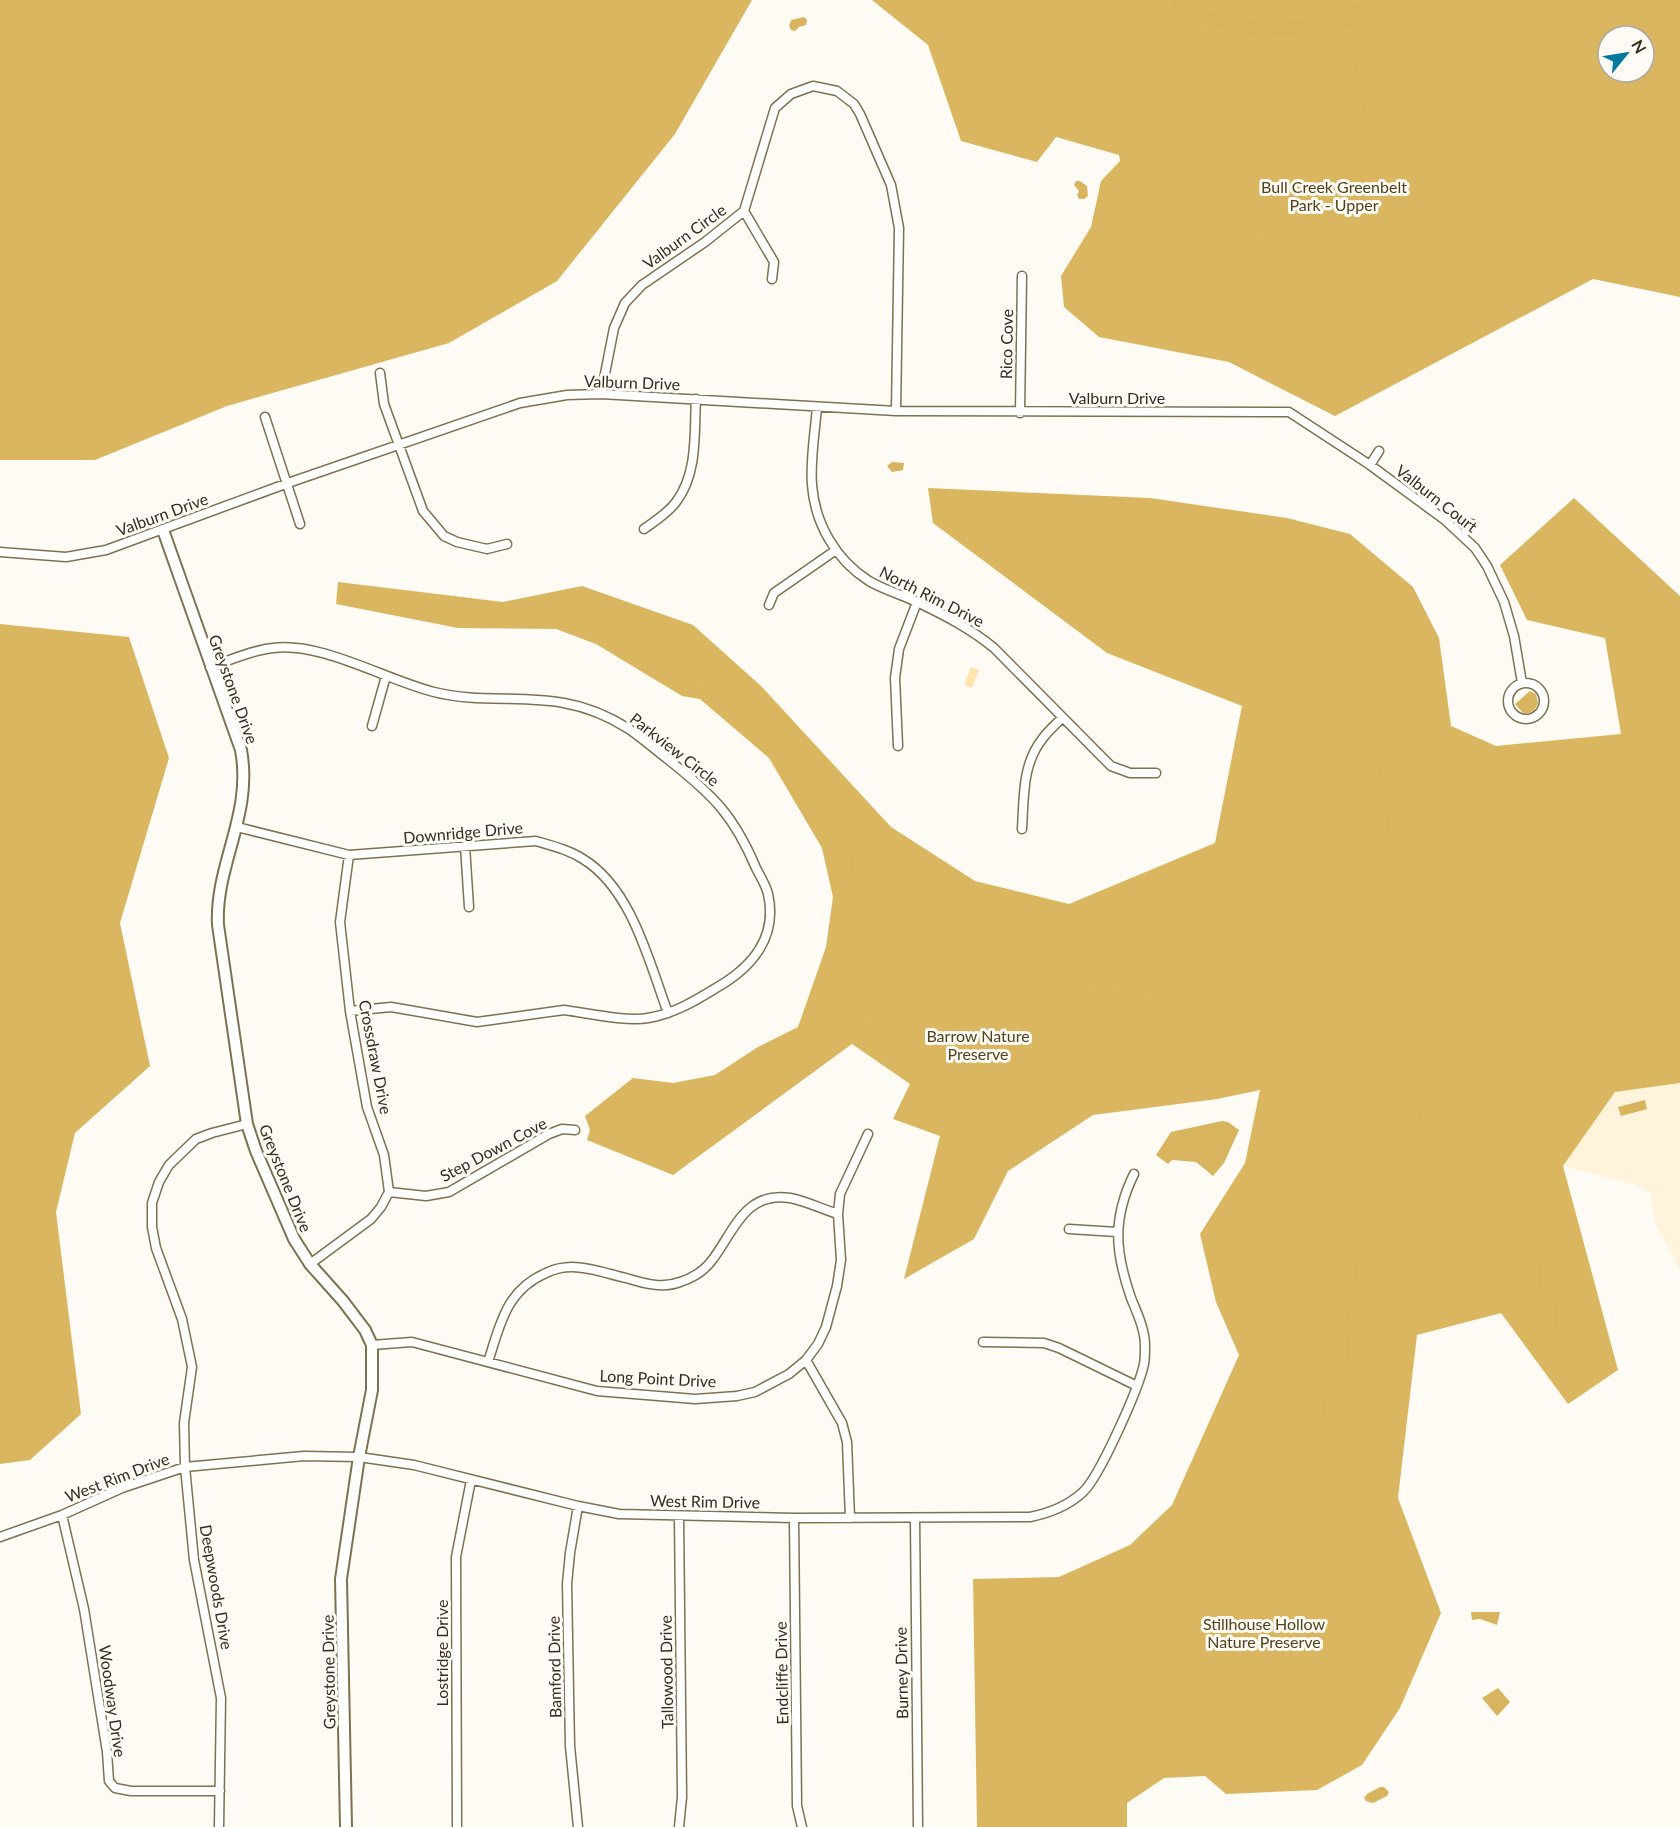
<svg xmlns="http://www.w3.org/2000/svg" width="1680" height="1827" font-family="Lato,sans-serif">
<style>
.built{fill:#fff4db}
.green{fill:#fee5ad}
.forest{fill:#dab660;fill-rule:evenodd}
.water{fill:#d8b45e}
.lines{fill:none;stroke-linecap:round;stroke-linejoin:round}
.stream{stroke:#d8b45e;stroke-width:2}
.river{stroke:#d8b45e;stroke-width:15}
.minor-casing{stroke:#7e7152;stroke-width:11}
.tertiary-casing{stroke:#7e7152;stroke-width:14}
.minor{stroke:#fff;stroke-width:8}
.tertiary{stroke:#fff;stroke-width:10}
.labels{text-anchor:middle;dominant-baseline:central;stroke-width:6;stroke-linejoin:round;paint-order:stroke}
.park-label{font-size:16px;fill:#51421d;stroke:#fefbf5}
.street-label{font-size:16px;fill:#332e21;stroke:#fefbf5}
</style>
<rect width="100%" height="100%" fill="#fefbf5"/>
<path class="built" d="M1680,1083V1270L1655,1223L1650,1193L1636,1185L1563,1166L1615,1092Z"/>
<path class="green" d="M971,667L979,670L972,688L964,685Z"/>
<path class="forest" d="M0,0H752L675,134L557,281L449,343L227,406L95,460H0Z
M872,0H1680V297L1593,279L1335,416L1229,362L1099,337L1064,307L1061,276L1091,227L1101,181L1120,161L1119,155L1056,137L1037,162L961,141L928,45ZM1608,36H1644V72H1608Z
M928,488L1150,498L1287,518L1350,534L1413,587L1439,638L1451,726L1496,746L1621,734L1605,638L1527,620L1500,565L1574,498L1680,596V1083L1615,1092L1563,1166L1618,1370L1568,1404L1501,1313L1417,1335L1398,1498L1441,1613L1400,1708L1362,1765L1317,1790L1226,1794L1205,1776L1164,1778L1127,1803V1827H977L973,1579L1059,1577L1130,1545L1172,1505L1239,1355L1216,1302L1200,1234L1245,1163L1260,1090L1217,1099L1093,1115L1008,1171L974,1239L904,1279L940,1136L893,1119L910,1084L852,1044L673,1175L587,1140L590,1130L585,1116L633,1078L673,1083L715,1075L758,1047L798,1027L826,947L833,897L822,848L769,758L700,699L682,696L596,644L556,629L458,628L336,604L338,582L503,602L582,586L693,625L761,686L891,827L975,881L1069,904L1215,843L1242,706L1107,653L933,523Z
M0,624L129,637L169,758L120,923L150,1066L75,1133L56,1212L81,1414L30,1460L0,1464Z"/>
<path class="water" d="M804,17L807,20L806,25L799,27L795,31L791,30L789,26L791,20Z
M1076,181H1080L1087,186L1088,196L1084,199H1079L1077,195L1079,191L1074,185Z
M892,462L904,463L903,470L892,472L887,466Z
M1530,691L1536,694L1538,703C1535,711 1531,714 1523,713L1515,704Z
M1645,1100L1647,1109L1621,1116L1618,1107Z
M1222,1121L1228,1122L1239,1130L1224,1163L1213,1176L1196,1162L1172,1160L1168,1164L1156,1155L1171,1132Z
M1471,1612H1500L1497,1625L1480,1619L1472,1620Z
M1498,1688L1510,1702L1497,1716L1482,1698Z
M1380,1787H1384L1389,1792L1387,1796L1373,1803L1366,1801L1364,1798L1367,1794Z"/>
<g class="lines">
<path class="stream" d="M1164,274L1231,245L1285,236L1337,210L1359,205L1364,201L1362,172L1368,163L1367,122L1355,65L1333,25
M961,528L983,521L1026,536L1066,558L1111,579L1160,581L1174,595L1203,616L1270,641L1300,643L1331,666L1353,690L1377,735L1378,765L1387,811L1391,851L1403,863L1432,877L1509,928L1540,943L1576,954
M1579,551L1617,604L1651,642L1658,658L1670,674L1680,698
M344,598L406,601L437,614L467,608L490,618L541,599L554,598L560,606L575,604L599,630L652,659L684,693L701,687L707,696L751,729L777,754L788,784L804,811L819,825L844,841L851,854L855,884L867,899L935,963H945L965,955L975,960L988,975L1009,981L1066,986L1099,994L1138,990L1191,999L1305,937L1320,925L1342,921L1389,886L1432,877
M659,1131L750,1096L782,1057L798,1047L826,1041L845,1028L873,1023L890,1010L935,963
M1413,1137L1510,1214L1518,1234L1539,1258L1541,1288L1555,1303L1557,1313L1556,1328L1577,1367
M934,1211L966,1141L970,1093L988,1061L997,1030L1018,1006L1028,982
M1230,1670L1259,1645L1309,1615L1319,1602V1568L1337,1539L1335,1524L1322,1490L1324,1479L1334,1465L1335,1445L1324,1418V1404L1347,1362L1348,1341L1345,1328L1355,1283L1356,1263L1365,1237L1386,1212L1385,1180L1393,1164L1413,1137L1434,1071L1455,1046L1492,1036L1577,954L1628,938L1680,935"/>
<path class="river" d="M1179,0L1190,14L1260,30L1337,25L1378,0"/>
<defs>
<path id="minor" d="M744,211L774,262L772,279
M380,373L384,404L423,511L444,536L457,542L487,549L507,544
M601,394L614,328L625,303L642,285L705,242L744,211L775,108L791,94L813,86L837,91L854,104L860,114L891,185L899,228L896,411
M817,407C815,432 810,460 812,485C815,524 836,560 869,581C884,590 903,595 919,603C946,616 971,629 994,648L1111,766L1130,773H1156
M1020,413L1022,276
M265,417L300,524
M1370,465L1379,451
M644,529C655,521 668,513 676,502C698,473 694,434 696,399
M1463,535L1472,524
M0,552L66,557L106,550L288,483L520,403L567,395L601,394L896,411L1289,412L1370,465L1445,520L1475,548L1487,566L1504,602L1514,636L1522,683
M769,605L774,593L836,550
M210,667C231,660 252,650 273,648C320,641 386,680 434,692C478,703 521,695 564,703C587,707 610,717 629,729C643,739 656,750 670,761C714,796 734,816 756,868C760,876 766,885 768,894C778,938 751,968 716,988C695,1001 673,1014 648,1018C626,1022 587,1013 564,1010L477,1022L391,1007L350,1011
M1508 701a18 18 0 1 1 36 0a18 18 0 1 1-36 0Z
M372,726L386,676
M898,746L895,678L899,649L917,602
M237,827L349,855L536,841C553,846 569,850 583,859C632,889 649,962 668,1013
M1022,829C1024,797 1022,764 1043,738C1048,731 1056,724 1062,718
M465,846L469,907
M389,1192L426,1196L449,1192L549,1134L562,1129L575,1130
M1069,1229L1117,1232
M310,1264L371,1219L381,1207L389,1192L384,1155L367,1107L350,1011L340,922L349,855
M983,1342L1044,1343L1059,1348L1137,1386
M372,1345L412,1342L597,1391L695,1399L737,1396L755,1392L789,1374L806,1360L818,1344L826,1327L837,1286L841,1260L838,1214L840,1194L868,1134
M806,1360L842,1423L847,1442L850,1518
M488,1362C500,1325 506,1290 546,1273C554,1269 563,1267 572,1267C590,1267 608,1274 626,1278C643,1283 662,1289 680,1282C693,1278 705,1270 713,1259C734,1231 745,1191 790,1198C806,1201 822,1209 838,1214
M578,1506L570,1553L567,1584L570,1746L578,1827
M62,1515L84,1609L107,1752L109,1781L115,1788L131,1791H220
M794,1518L797,1806L802,1827
M915,1518L918,1827
M0,1537L62,1515L122,1488L185,1467L304,1456L359,1457L414,1465L578,1506L619,1514L794,1518L1030,1517C1050,1513 1068,1506 1083,1492C1100,1476 1139,1388 1144,1364C1145,1359 1145,1352 1145,1346C1145,1329 1137,1313 1131,1298C1115,1252 1112,1219 1134,1174
M219,1827L221,1698L194,1560L185,1467L184,1423L192,1367L182,1319L156,1248L152,1227V1203L159,1182L169,1165L196,1139L212,1133L247,1124
M457,1827L456,1557L471,1480
M679,1827L682,1797L679,1516"/>
<path id="tertiary" d="M163,530L241,750C253,815 215,864 218,925L247,1124L256,1151L294,1239L310,1264L343,1301L365,1330L372,1345V1390L359,1457L341,1579L346,1827"/>
</defs>
<use href="#minor" class="minor-casing"/>
<use href="#tertiary" class="tertiary-casing"/>
<use href="#minor" class="minor"/>
<use href="#tertiary" class="tertiary"/>
</g>
<g class="labels">
<g class="park-label">
<text x="1334" y="186">Bull Creek Greenbelt<tspan x="1334" dy="18">Park - Upper</tspan></text>
<text x="978" y="1035">Barrow Nature<tspan x="978" dy="18">Preserve</tspan></text>
<text x="1264" y="1623">Stillhouse Hollow<tspan x="1264" dy="18">Nature Preserve</tspan></text>
</g>
<g class="street-label">
<text transform="translate(684 236) rotate(-36)">Valburn Circle</text>
<text transform="translate(1006 344) rotate(-89)">Rico Cove</text>
<text transform="translate(632 382) rotate(2)">Valburn Drive</text>
<text x="1117" y="397">Valburn Drive</text>
<text transform="translate(1437 498) rotate(38)">Valburn Court</text>
<text transform="translate(162 514) rotate(-20)">Valburn Drive</text>
<text transform="translate(932 596) rotate(27)">North Rim Drive</text>
<text transform="translate(234 689) rotate(70)">Greystone Drive</text>
<text transform="translate(675 749) rotate(38)">Parkview Circle</text>
<text transform="translate(463 832) rotate(-5)">Downridge Drive</text>
<text transform="translate(376 1057) rotate(79)">Crossdraw Drive</text>
<text transform="translate(493 1149) rotate(-28)">Step Down Cove</text>
<text transform="translate(286 1178) rotate(68)">Greystone Drive</text>
<text transform="translate(658 1378) rotate(3)">Long Point Drive</text>
<text transform="translate(117 1477) rotate(-21)">West Rim Drive</text>
<text transform="translate(705 1501) rotate(1)">West Rim Drive</text>
<text transform="translate(217 1587) rotate(80)">Deepwoods Drive</text>
<text transform="translate(441 1653) rotate(-90)">Lostridge Drive</text>
<text transform="translate(554 1667) rotate(-91)">Bamford Drive</text>
<text transform="translate(328 1672) rotate(-91)">Greystone Drive</text>
<text transform="translate(666 1672) rotate(-91)">Tallowood Drive</text>
<text transform="translate(781 1673) rotate(-91)">Endcliffe Drive</text>
<text transform="translate(901 1673) rotate(-91)">Burney Drive</text>
<text transform="translate(113 1701) rotate(82)">Woodway Drive</text>
</g>
</g>
<g transform="translate(1626 54) rotate(60)"><circle r="28" fill="#fefbf5" stroke="#ada9a0" stroke-width="1.5"/>
<path d="M0-4.5L10 22L0 15L-10 22Z" fill="#0079a1"/>
<text y="-9" font-size="16" font-weight="bold" text-anchor="middle" fill="#332e21">N</text>
</g>
</svg>
